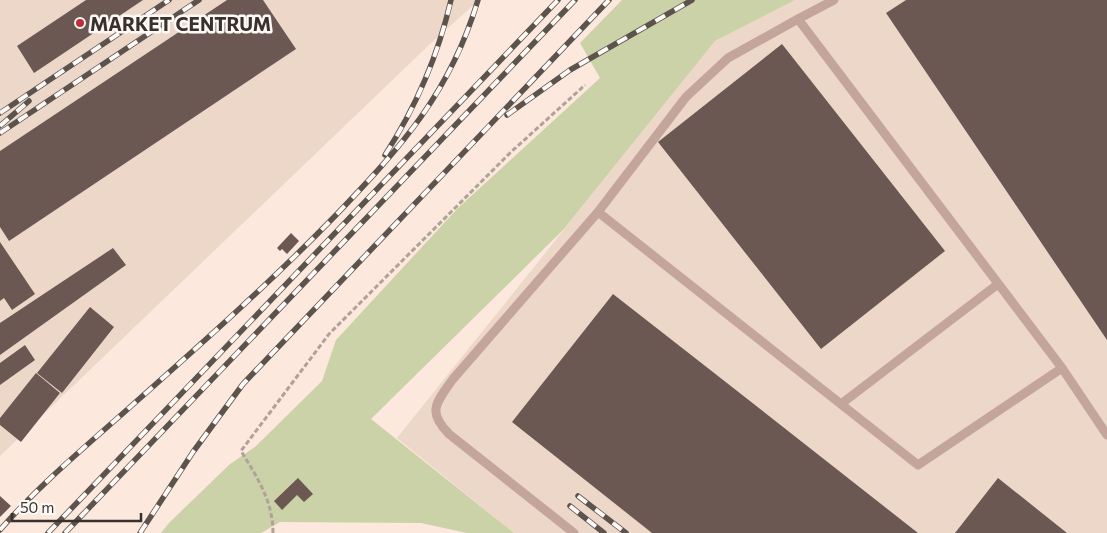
<svg xmlns="http://www.w3.org/2000/svg" width="1107" height="533" font-family="Commissioner,sans-serif">
<style>
.industrial{fill:#ecd7c9}
.green{fill:#cbd2a8}
.building{fill:#6b5853}
.lines{fill:none;stroke-linecap:round;stroke-linejoin:round}
.path{stroke:#b1a299;stroke-width:3;stroke-dasharray:5 2.5;stroke-linecap:butt}
.service{stroke:#c3a59b;stroke-width:9}
.rail-casing{stroke:#5d534d;stroke-width:5.5}
.rail{stroke:#fdf9f7;stroke-width:4;stroke-dasharray:11;stroke-linecap:butt}
.poi-dot{fill:#be2e34;stroke:#fdf9f7;stroke-width:2}
.labels{text-anchor:middle;dominant-baseline:central;stroke-width:5;stroke-linejoin:round;paint-order:stroke}
.poi-label{font-size:19px;font-weight:bold;fill:#38312c;stroke:#fdf9f7;text-anchor:start}
</style>
<rect width="100%" height="100%" fill="#fce8dd"/>
<path class="industrial" d="M0,0H479L430,44L0,456Z
M795,0H1107V533H514L397,438L715,41Z"/>
<path class="green" d="M622,0H795L715,41L564,229L371,419L514,533H467L421,523L280,522L261,533H161L169,523L230,464L255,447L322,381L336,340L458,208L600,78L580,43Z"/>
<path class="building" d="M86,0H143L34,73L17,46Z
M227,0H263L296,49L9,241L0,227V151Z
M906,0H1107V340L886,13Z
M782,44L945,251L821,349L658,142Z
M291,233L299,241L287,254L282,249L280,251L277,248Z
M0,242L35,294L12,310L4,298L0,301Z
M113,248L126,265L0,355V323Z
M613,294L718,376L918,533H652L512,422Z
M90,307L114,327L62,393L37,373Z
M25,345L35,360L0,385V363Z
M36,373L60,393L21,442L0,425V418Z
M298,478L313,494L304,502L297,495L282,510L274,501Z
M998,478L1067,533H955Z
M0,496L11,506L0,517Z"/>
<g class="lines">
<path class="path" d="M273,533C273,501 257,477 241,451L329,334L511,152L585,85"/>
<path class="service" d="M834,0L798,19L1062,368
M598,212L686,97L728,58L798,19
M841,404L998,284
M574,533L449,434C426,411 437,402 453,379L598,212L918,465L1062,368L1107,435"/>
<defs>
<path id="rail" d="M0,113L169,0
M507,115L570,70L692,0
M0,126L29,101
M0,133L199,0
M385,155C416,107 438,56 451,0
M578,496L626,533
M570,506L604,533
M0,530C39,485 85,447 129,408C200,345 270,283 336,215C402,146 450,93 478,0
M48,533L558,0
M65,533L575,0
M140,533L193,452L243,384L609,0"/>
</defs>
<use href="#rail" class="rail-casing"/>
<use href="#rail" class="rail"/>
</g>
<circle class="poi-dot" cx="80" cy="23" r="5"/>
<g class="labels">
<g class="poi-label">
<text x="90" y="23">MARKET CENTRUM</text>
</g>
</g>
<path d="M12 513v8h129v-8" fill="none" stroke="#38312c" stroke-width="2.5"/>
<text x="20" y="513" font-size="15" fill="#38312c" stroke="#fdf9f7" stroke-width="4" paint-order="stroke">50 m</text>
</svg>
